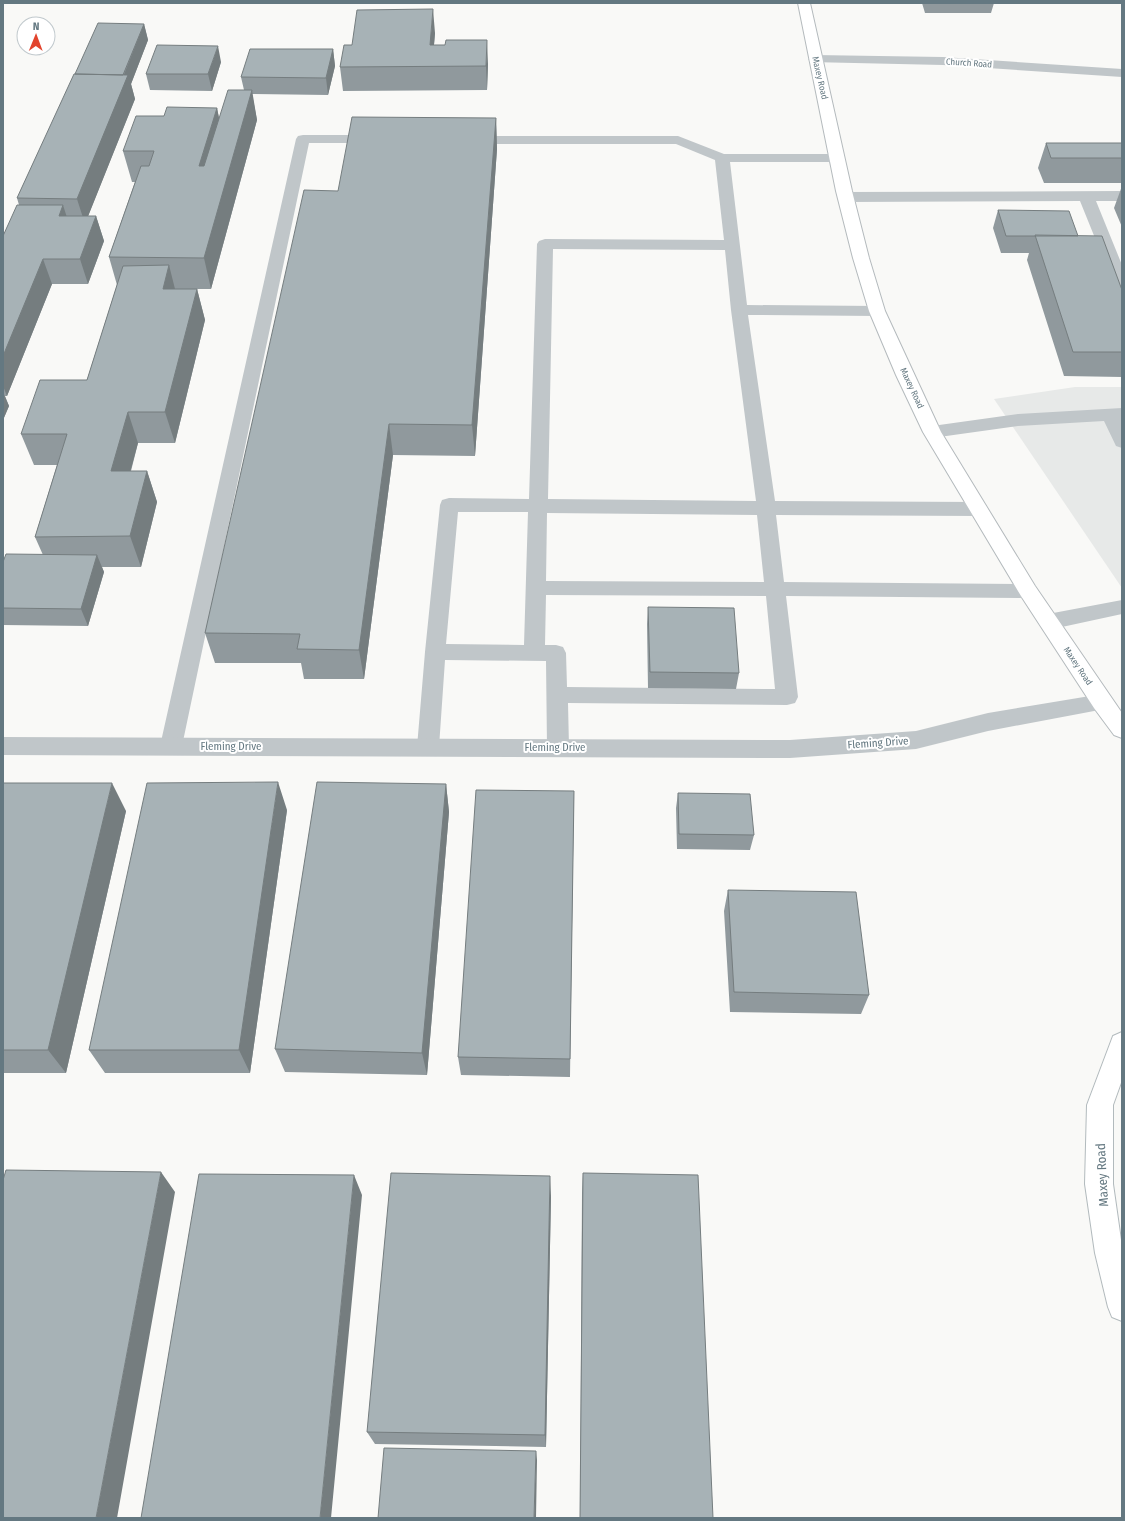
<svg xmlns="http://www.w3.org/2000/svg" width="1125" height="1521" font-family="'Fira Sans Condensed',sans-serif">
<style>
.built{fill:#e7e9e8}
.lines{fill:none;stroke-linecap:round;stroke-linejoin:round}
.secondary-casing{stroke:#b2babd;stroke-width:2}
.primary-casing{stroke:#b4babd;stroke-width:2}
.lane{fill:#c0c6c9;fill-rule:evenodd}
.street{fill:#c0c6c9;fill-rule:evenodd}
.secondary{fill:#fff;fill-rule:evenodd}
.primary{fill:#fff;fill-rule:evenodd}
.wall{fill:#90999d}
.shaded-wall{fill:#757d7f}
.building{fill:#a7b2b6;stroke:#757d7f}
.labels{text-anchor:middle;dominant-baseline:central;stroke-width:4;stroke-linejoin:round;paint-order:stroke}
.far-street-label{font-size:9px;fill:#647881;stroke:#fff}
.street-label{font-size:11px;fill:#647881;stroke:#fff}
.near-street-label{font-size:13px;fill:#647881;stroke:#fff}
</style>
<rect width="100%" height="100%" fill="#f9f9f7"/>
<path class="built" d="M1075,387H1122V588L994,399Z"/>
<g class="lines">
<defs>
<path id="secondary" d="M1122,1032V1080L1113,1105V1184L1122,1247V1321L1112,1317L1108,1307L1095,1253L1085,1184L1087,1105L1113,1036Z"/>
<path id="primary" d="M798,3H810L852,191L869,258L885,311L941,432L1035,586L1122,713V738L1114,735L1094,708L1021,596L923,432L896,375L869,311L853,258L836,191Z"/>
</defs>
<use href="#secondary" class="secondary-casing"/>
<use href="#primary" class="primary-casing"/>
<path class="lane" d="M303,135H378L383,136L385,139L383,142L378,143H309L182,746L179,752L171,755L163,752L160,746L296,139L298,136Z
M467,136H678L724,154H837L842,155L844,158L842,161L837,162H730L747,305L877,306L883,307L885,311L883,315L877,316L748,315L775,501L978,502L985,504L988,509L985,514L978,516L776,515L784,582L1028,584L1035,586L1038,591L1035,596L1028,598L786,596L798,697L795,703L787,705L568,703L569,747L566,753L558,756L550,753L547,747L546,661L445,660L439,747L436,753L428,756L420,753L417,747L425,652L440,505L442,500L449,498L529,499L537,244L539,241L545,239L724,240L715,160L676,144H467L462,143L460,140L462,137ZM553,249L725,250L731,310L756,501L548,499ZM458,512H528L524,645L446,644ZM547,513L757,515L764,582L546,581ZM546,595L766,596L775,689L567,687L566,653L563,647L556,645H545Z
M1122,191V201H1096L1122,265V290L1116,288L1114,285L1080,201L846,202L841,200L838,197L841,194L846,192Z
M1122,408V448L1116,446L1104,421L1018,426L932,438L926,436L923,432L926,428L932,426L1018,414Z
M1122,600V614L1048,630L1041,627L1038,622L1041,617L1048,614Z"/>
<path class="street" d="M815,55L943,57L1122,69V77L943,65L810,62L808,59L810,56Z
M1102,694L1110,696L1113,702L1110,708L988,731L916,749L790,758L3,755V737L790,740L916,731L988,713Z"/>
<use href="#secondary" class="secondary"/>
<use href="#primary" class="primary"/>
</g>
<path class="wall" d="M922,3H994L991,13H925Z
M144,24L148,40L131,84L135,99L88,216H96L104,241L88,284H52L7,396H5L9,406L3,420V236L19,205L17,198L75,74Z
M435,33L434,45L488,64L487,90L343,91L340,67L352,45Z
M333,49L335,66L328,95L252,94L257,120L211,289H197L205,320L175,443H138L131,471H147L157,502L141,567H102L104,572L88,626L3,625V562L43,555L35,537L57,465H34L21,434L87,380L117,285L109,257L135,182H132L123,151L164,116L217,108L219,118L244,90L241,77Z
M221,62L212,91L150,90L146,74Z
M496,118L497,149L475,456L393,455L364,679H304L301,663H215L205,633L338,191Z
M1046,143H1122V183H1044L1038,168Z
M1122,186V227L1114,208Z
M998,210L1078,236L1122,290V377L1064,376L1027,260L1029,253H1001L993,228Z
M648,607L739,673L736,689L648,688L647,624Z
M3,783L126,811L66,1073H3Z
M446,784L449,812L427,1075L285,1072L275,1049Z
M574,791L570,1077L461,1075L458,1057Z
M678,793L754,835L750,850L677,849L676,808Z
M287,810L250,1073H105L89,1050Z
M728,890L869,995L861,1014L730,1012L724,911Z
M583,1173L713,1518H580L582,1193Z
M551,1196L546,1447L375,1444L367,1432Z"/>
<path class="shaded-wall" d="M433,9L435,33L432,67L430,45Z
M144,24L148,40L131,84L135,99L85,224L77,199L123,77Z
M487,40L488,64L487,90L486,66Z
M218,46L221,62L212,91L208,74Z
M333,49L335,66L328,95L326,78Z
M252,90L257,120L211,289L204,258Z
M217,108L223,138L206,197L199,166Z
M496,118L497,149L475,456L472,425Z
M63,205L71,230L59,216Z
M96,216L104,241L88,284L80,259Z
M43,259L52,284L7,396L3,386V356Z
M169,265L177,297L163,289Z
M197,289L205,320L175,443L165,412Z
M3,392L9,406L3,420Z
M128,412L138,443L122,502L111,471Z
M389,424L393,455L364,679L359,650Z
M147,471L157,502L141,567L130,536Z
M97,555L104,572L88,626L81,609Z
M278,782L287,810L250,1073L239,1050Z
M112,783L126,811L66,1073L48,1050Z
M446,784L449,812L427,1075L422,1053Z
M161,1172L175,1192L117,1518H96Z
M354,1175L362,1195L331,1518H320Z
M550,1176L551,1196L546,1447L545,1435Z
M536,1451L537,1460L536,1518H534Z"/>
<path class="building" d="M433,9L430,45H445L446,40H487L486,66L340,67L344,45H352L357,10Z
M98,23L144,24L123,75L75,74Z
M157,45L218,46L208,74H146Z
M250,49H333L326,78L241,77Z
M74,74L128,75L77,199L17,198Z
M228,90H252L204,258L109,257L141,166H149L154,151H123L136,116H164L167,107L217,108L199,166H204Z
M352,117L496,118L472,425L389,424L359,650L297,649L300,634L205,633L304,190L338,191Z
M1046,143H1122V158H1051Z
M17,205H63L59,216H96L80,259H43L3,356V236Z
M998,210L1069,211L1078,236H1006Z
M1035,235L1102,236L1122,290V352H1073Z
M169,265L163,289H197L165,412H128L111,471H147L130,536L35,537L67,434H21L40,380H87L123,266Z
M6,554L97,555L81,609L3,608V562Z
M648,607L734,608L739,673L650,672Z
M278,782L239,1050H89L147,783Z
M317,782L446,784L422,1053L275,1049Z
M3,783H112L48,1050H3Z
M476,790L574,791L570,1059L458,1057Z
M678,793L750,794L754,835L679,834Z
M728,890L856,892L869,995L734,992Z
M6,1170L161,1172L96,1518H3V1180Z
M391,1173L550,1176L545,1435L367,1432Z
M583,1173L698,1175L713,1518H580Z
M199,1174L354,1175L320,1518H141Z
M384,1448L536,1451L534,1518H378Z"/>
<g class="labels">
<g class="far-street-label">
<text transform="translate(969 63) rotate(4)">Church Road</text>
<text transform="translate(820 78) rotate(77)">Maxey Road</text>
<text transform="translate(912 388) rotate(65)">Maxey Road</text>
<text transform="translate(1078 666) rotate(56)">Maxey Road</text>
</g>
<g class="street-label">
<text transform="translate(878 743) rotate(-4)">Fleming Drive</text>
<text x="231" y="746">Fleming Drive</text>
<text x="555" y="747">Fleming Drive</text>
</g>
<g class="near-street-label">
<text transform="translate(1102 1175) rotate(-93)">Maxey Road</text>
</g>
</g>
<rect width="1125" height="1521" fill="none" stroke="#647881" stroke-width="8"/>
<g transform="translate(36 36) rotate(1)"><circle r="19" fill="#ffffff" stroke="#c1c9cd"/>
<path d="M0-3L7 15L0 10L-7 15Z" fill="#e2442d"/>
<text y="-6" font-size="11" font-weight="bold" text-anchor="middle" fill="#647881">N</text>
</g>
</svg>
